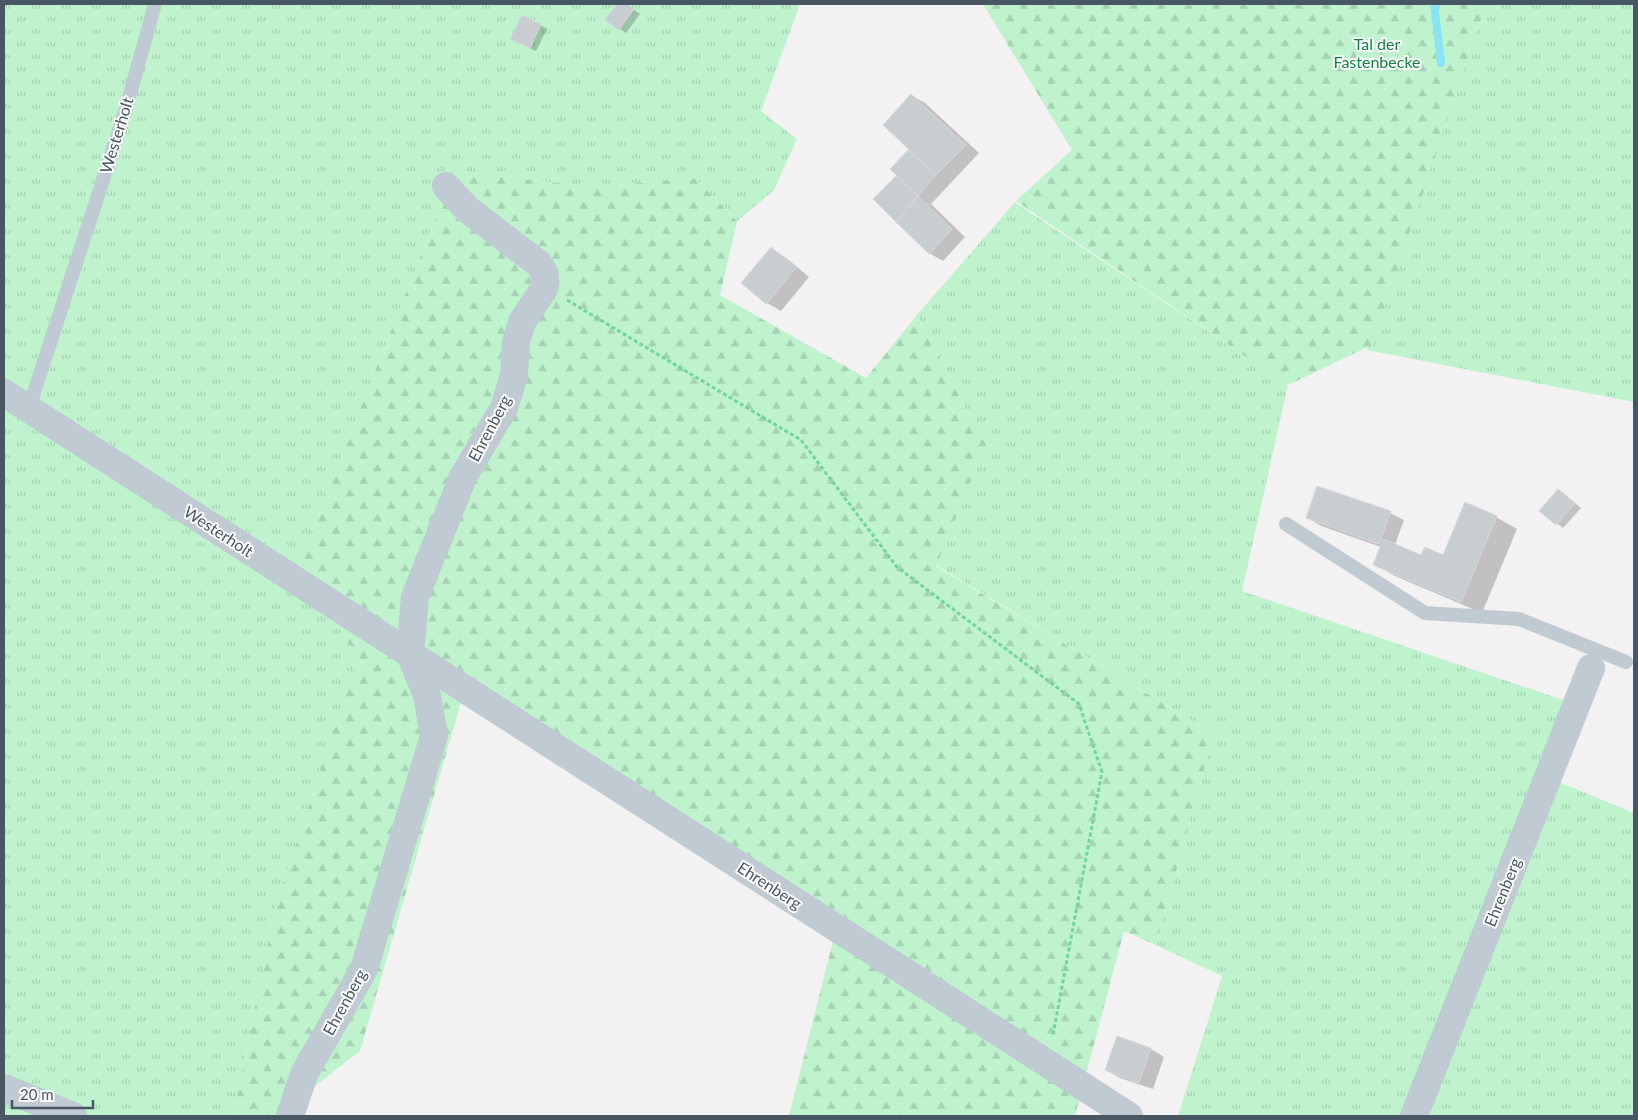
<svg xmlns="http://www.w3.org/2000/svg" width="1638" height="1120" font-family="Lato,sans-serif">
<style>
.grass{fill:url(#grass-tufts)}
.forest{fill:url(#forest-firs)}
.shadow{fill:#0003}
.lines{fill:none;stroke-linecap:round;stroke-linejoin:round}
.stream{stroke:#89e5f3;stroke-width:8}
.building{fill:#c8cdd2;stroke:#d5d8dd}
.path{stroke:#73d49c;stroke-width:3;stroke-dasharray:4 2.5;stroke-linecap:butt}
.lane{stroke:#bfcad2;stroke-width:14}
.street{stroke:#bfcad2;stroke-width:28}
.labels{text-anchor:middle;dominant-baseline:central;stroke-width:4;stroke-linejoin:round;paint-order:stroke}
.park-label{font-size:16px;fill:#118340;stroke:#fff}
.street-label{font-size:16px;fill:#485761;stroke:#fff}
</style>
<defs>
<pattern id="grass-tufts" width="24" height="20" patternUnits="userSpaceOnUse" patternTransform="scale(1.25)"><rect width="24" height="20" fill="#bef3ce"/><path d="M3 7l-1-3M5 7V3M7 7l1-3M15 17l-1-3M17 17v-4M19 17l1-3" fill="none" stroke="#a5d2b3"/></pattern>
<pattern id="forest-firs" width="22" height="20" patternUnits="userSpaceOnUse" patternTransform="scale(1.25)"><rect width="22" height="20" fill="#bef3ce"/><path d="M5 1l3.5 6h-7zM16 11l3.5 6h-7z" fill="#a5d2b3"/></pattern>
</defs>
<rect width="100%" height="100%" fill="#f4f1f2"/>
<path class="grass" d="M4,4H800L761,111L797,139L774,190L737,221L695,178L593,187L454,171L299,564L357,657L274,912L233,1116H4Z
M1484,4H1634V402L1367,350L1417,185Z
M1015,202L1288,385L1242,591L1572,703L1542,775L1634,813V1116H1178L1222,976L1156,945L1214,734L936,565L986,445L917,315Z"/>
<path class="forest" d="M983,4H1486L1372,345L1288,385L1016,201L1072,150Z
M454,171L593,187L695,178L737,221L720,295L866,378L917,315L986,445L936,566L1214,734L1156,945L1124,931L1075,1116H789L833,941L461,702L360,1051L315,1086L304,1116H233L274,912L357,657L299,564Z"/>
<path class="shadow" d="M619,4H626L640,14L626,33L607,20Z
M540,25L547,29L536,51L518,43Z
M911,95L925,103L979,153L931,204L965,237L943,261L929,253L875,199L897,176L891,169L910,150Z
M771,249L785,257L809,277L781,311L767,303Z
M1559,490L1581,508L1563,528L1541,511Z
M1390,513L1404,520L1395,545L1422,557L1443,556L1496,517L1517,529L1482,613L1395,576L1374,564L1381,547L1321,526L1308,518Z
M1151,1049L1164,1057L1153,1089L1120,1078L1106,1070Z"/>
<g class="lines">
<path class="stream" d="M1434,4L1441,63"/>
</g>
<path class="building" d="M617,4H627L634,9L619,30L605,20Z
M522,15L541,24L530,48L510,39Z
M911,94L966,145L936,175L883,125Z
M908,150L936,175L918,196L890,169Z
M896,176L918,196L896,222L873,199Z
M918,196L952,229L929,254L896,222Z
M771,247L796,268L766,304L741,283Z
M1317,486L1391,511L1379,544L1306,518Z
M1558,489L1575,503L1556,525L1539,511Z
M1465,502L1497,516L1461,602L1373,565L1383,539L1421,555L1425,547L1443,555Z
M1117,1036L1151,1048L1139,1083L1105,1070Z"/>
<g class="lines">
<path class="path" d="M567,300L801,440L897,567L1079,704L1102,772L1053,1035"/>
<path class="lane" d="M29,408L125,112L155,4
M1286,524L1425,613L1519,619L1626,662"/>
<path class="street" d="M4,393L1129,1116
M4,1088L73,1116
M290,1116L304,1074L364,969L434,736L427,695L410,654L415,597L463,477L504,408L514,375L516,342L522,322L545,287V274L539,264L467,209L446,186
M1414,1116L1591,668"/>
</g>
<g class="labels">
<g class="park-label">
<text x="1377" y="43">Tal der<tspan x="1377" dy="18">Fastenbecke</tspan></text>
</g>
<g class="street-label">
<text transform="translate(116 135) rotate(-73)">Westerholt</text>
<text transform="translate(489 428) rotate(-62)">Ehrenberg</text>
<text transform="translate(219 531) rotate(33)">Westerholt</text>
<text transform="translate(770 885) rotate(33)">Ehrenberg</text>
<text transform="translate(1502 892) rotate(-68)">Ehrenberg</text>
<text transform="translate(344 1002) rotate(-61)">Ehrenberg</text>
</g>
</g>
<rect width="1638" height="1120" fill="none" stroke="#485761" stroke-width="10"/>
<path d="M12 1100v8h81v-8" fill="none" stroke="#485761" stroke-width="2.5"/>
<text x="20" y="1100" font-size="15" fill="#485761" stroke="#ffffff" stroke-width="4" paint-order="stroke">20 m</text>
</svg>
